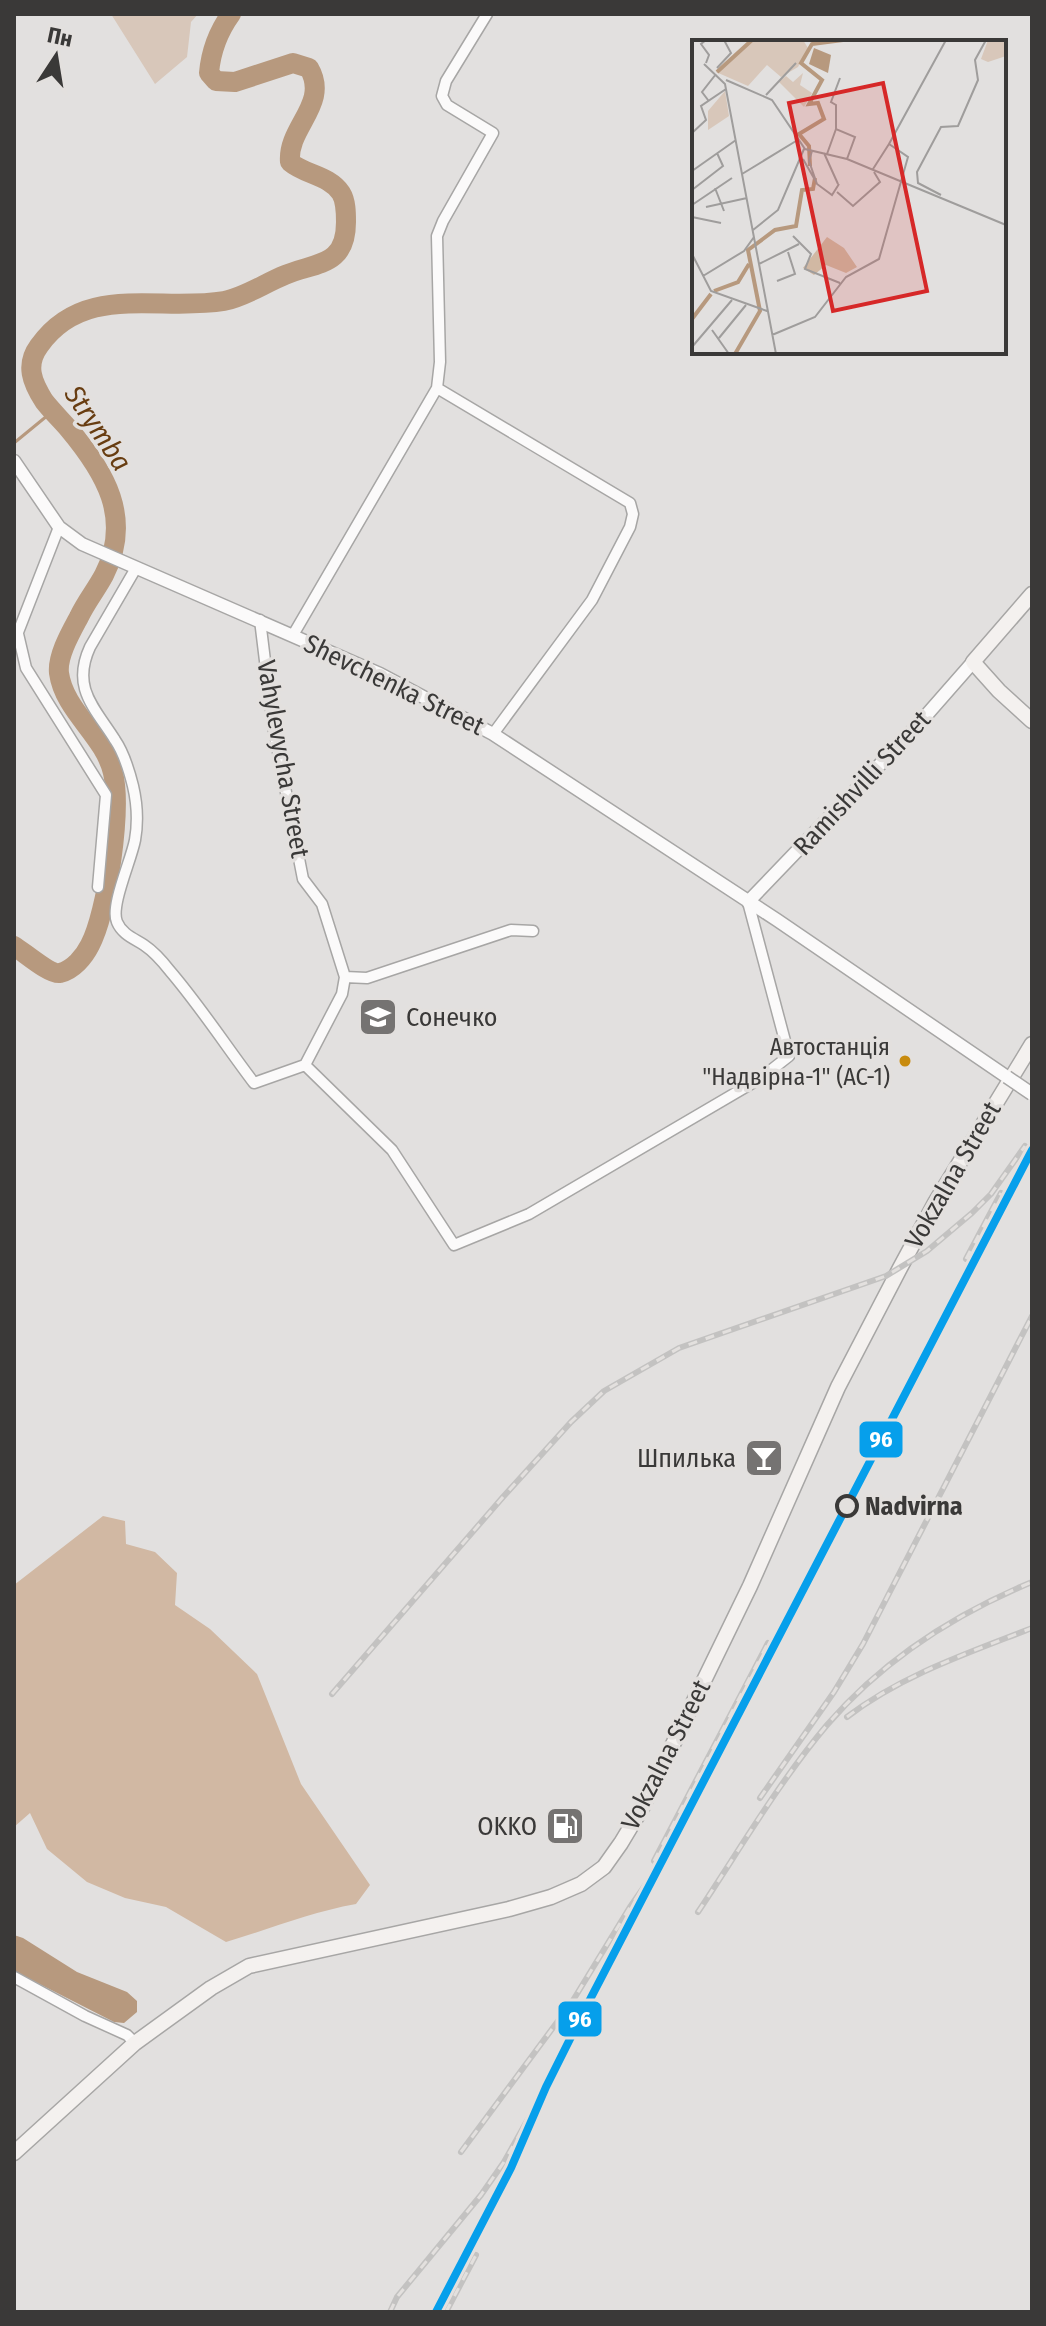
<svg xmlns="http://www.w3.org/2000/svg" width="1046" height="2326" font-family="'Fira Sans Condensed',sans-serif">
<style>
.green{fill:#d8c7ba}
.forest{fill:#d1b8a3}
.water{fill:#b7997e}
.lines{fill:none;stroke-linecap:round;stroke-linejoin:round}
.stream{stroke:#b7997e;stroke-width:3}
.river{stroke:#b7997e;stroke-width:20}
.minor-casing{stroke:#a7a6a5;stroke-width:13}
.tertiary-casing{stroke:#a7a6a5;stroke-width:15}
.secondary-casing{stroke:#a7a6a5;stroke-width:17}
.minor{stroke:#fbfafa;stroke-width:10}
.tertiary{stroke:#fbfafa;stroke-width:12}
.secondary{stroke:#f4f1ef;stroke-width:14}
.rail-casing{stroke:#c3c2c1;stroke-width:6}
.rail{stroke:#e3e0de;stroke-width:3;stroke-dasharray:9;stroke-linecap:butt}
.tertiary-bridge-casing{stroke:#a7a6a5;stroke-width:15;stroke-linecap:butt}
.tertiary-bridge{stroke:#fbfafa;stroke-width:12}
.rail-1-casing{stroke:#e3e0de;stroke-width:14}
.rail-1{stroke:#069feb;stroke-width:8}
.bus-dot{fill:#c88b0e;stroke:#e3e0de;stroke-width:3}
.stop-dot{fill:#e3e0de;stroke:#3a3938;stroke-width:4}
.labels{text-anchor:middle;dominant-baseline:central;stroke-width:7;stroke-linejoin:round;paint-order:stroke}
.bus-label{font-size:24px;fill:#3a3938;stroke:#e3e0de;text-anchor:end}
.street-label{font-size:26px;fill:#3a3938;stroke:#e3e0de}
.poi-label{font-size:26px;fill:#3a3938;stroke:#e3e0de;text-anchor:end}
.stop-label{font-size:26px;font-weight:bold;fill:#3a3938;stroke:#e3e0de;text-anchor:start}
.water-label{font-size:28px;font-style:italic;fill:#683d11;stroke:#e3e0de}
.inset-river{fill:none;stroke:#b7997e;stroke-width:4}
.inset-road{fill:none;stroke:#9f9d9c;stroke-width:2}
.view{fill:#d62828;fill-opacity:0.15;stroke:#d62828;stroke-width:4}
.inset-edge{fill:none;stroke:#3a3938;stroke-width:4}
.line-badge{stroke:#e3e0de;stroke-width:3}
.badge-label{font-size:22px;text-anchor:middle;font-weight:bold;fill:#fff}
</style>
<rect width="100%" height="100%" fill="#e2e0df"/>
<path class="green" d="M111,14H198L191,22L187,57L155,84Z"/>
<path class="forest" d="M103,1516L125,1521L126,1544L155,1552L177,1573L175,1605L210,1629L257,1674L301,1784L370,1885L356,1904C311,1912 270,1929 226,1942L166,1907L125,1898L87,1882L47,1849L30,1813L14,1827V1585Z"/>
<path class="water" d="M14,1935L23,1938L77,1972L127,1992L137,2001V2012L124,2023L114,2022L14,1971Z"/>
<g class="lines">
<path class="stream" d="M14,443L53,411"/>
<path class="river" d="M14,946C24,952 50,975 60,973C73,970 84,957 90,945C107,913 122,809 113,773C105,736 64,711 59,673C57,656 71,632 79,617C86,602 96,590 104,575C133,518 105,472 68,428C60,419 51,410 44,401C32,382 25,365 39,346C84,282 159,312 224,301C245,297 265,283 285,275C316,262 346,267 346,222C346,213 346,201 341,193C329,175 305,175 290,162C287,127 330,104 309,68L293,63L235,82L216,81L209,73C211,50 218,32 231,14"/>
<defs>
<path id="minor" d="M437,388L440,362L437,236L443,221L493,133L447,105L442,96L446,81L487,14
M136,568L90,647C71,688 95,708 115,740C124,753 129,770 133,786C137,803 138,823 135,840C131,861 110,906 117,922C122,934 133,938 144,945C153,951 163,962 170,971C200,1006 226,1046 254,1083L305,1065L342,994L345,977L322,904L303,879L273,726L260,620
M18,634L26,668L106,795L98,887
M293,635L437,388L630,503L633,514L630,527L592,600L493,734
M15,640L59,527
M345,977L367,978L511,930L533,931
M305,1065L392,1150L454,1245L529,1214L761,1078L789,1056L748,902
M14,1977L85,2016L127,2035L135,2043"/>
<path id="tertiary" d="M14,461L59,527L82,544L380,674L493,734L777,920L1007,1077
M748,902L916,727L973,662"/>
<path id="secondary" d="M1032,594L973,662L999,691L1032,721
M14,2153L135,2043L211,1988L249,1966L509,1909L551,1897L581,1884L604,1867L621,1843L642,1808L750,1586L838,1387L900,1268L935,1203L1032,1044"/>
</defs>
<use href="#minor" class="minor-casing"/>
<use href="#tertiary" class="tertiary-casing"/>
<use href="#secondary" class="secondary-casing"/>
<use href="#minor" class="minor"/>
<use href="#tertiary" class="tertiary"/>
<use href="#secondary" class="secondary"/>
<defs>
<path id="rail" d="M966,1259L1001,1193
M332,1694L503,1497L571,1422L604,1391L679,1348L886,1276L927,1251L972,1213L991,1194L1025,1146
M847,1717C902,1675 968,1653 1032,1628
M760,1798L834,1692L863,1644L1032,1316
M654,1861L768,1643
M698,1912C740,1849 779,1782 827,1725C882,1661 955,1614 1032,1582
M461,2152L572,2002L630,1907L667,1854
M390,2312L397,2297L481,2195L504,2162L546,2087
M446,2312L476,2255"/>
</defs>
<use href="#rail" class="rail-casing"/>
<use href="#rail" class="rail"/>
<defs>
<path id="tertiary-bridge" d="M1007,1077L1032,1094"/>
</defs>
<use href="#tertiary-bridge" class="tertiary-bridge-casing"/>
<use href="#tertiary-bridge" class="tertiary-bridge"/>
<defs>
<path id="rail-1" d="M436,2312L511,2168L546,2087L584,2011L1032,1150"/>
</defs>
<use href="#rail-1" class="rail-1-casing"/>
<use href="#rail-1" class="rail-1"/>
</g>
<defs>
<symbol id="school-square" viewBox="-11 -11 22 22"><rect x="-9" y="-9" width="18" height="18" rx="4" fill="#757372" stroke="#e3e0de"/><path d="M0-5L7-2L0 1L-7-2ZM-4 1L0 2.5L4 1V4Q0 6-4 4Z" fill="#fff"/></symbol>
<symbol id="bar-square" viewBox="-11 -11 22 22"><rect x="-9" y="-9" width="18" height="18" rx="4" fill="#757372" stroke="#e3e0de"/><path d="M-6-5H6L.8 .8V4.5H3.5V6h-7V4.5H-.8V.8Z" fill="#fff"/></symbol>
<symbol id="fuel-square" viewBox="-11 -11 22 22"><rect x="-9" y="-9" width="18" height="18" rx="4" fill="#757372" stroke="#e3e0de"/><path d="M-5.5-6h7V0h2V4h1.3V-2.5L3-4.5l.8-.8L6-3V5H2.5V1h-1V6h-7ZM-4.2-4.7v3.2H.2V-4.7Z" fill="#fff"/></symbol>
</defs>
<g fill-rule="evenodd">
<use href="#school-square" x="356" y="995" width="44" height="44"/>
<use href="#bar-square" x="742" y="1436" width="44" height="44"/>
<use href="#fuel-square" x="543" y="1804" width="44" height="44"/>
</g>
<circle class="bus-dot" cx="905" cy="1061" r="7"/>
<circle class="stop-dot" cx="847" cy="1506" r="10"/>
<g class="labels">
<g class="bus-label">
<text x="890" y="1047">Автостанція<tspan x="890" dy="30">"Надвірна-1" (АС-1)</tspan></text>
</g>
<g class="street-label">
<text transform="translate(394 685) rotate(26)">Shevchenka Street</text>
<text transform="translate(283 759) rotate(80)">Vahylevycha Street</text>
<text transform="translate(862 783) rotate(-47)">Ramishvilli Street</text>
<text transform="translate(953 1175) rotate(-60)">Vokzalna Street</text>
<text transform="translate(666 1755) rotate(-63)">Vokzalna Street</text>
</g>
<g class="poi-label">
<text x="406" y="1017" text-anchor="start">Сонечко</text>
<text x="736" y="1458">Шпилька</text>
<text x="537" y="1826">OKKO</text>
</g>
<g class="stop-label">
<text x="865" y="1506">Nadvirna</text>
</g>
<g class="water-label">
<text transform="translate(98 428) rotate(56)">Strymba</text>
</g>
</g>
<g transform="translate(692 40)">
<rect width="314" height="314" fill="#e2e0df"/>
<path d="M58,0H111L116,8L106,27L89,37L75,25L56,46L24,32ZM296,0H314V16L296,22L289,19ZM111,33L108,45L120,53L112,67L87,42L94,36L101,42ZM33,51L37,76L16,90V71Z" fill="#d8c7ba"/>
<path d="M135,197L152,208L165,227L154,233L134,225L122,235L111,228Z" fill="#d1b8a3"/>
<path d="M122,8L139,15L136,33L117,24Z" fill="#b7997e"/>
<path class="inset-river" d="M25,32L60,0M118,126L117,106L107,94L132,79L126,63L117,64L130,40L109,23L120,4L151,0M22,251L46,242L57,224M0,279L19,254M43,314L68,271L56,210L83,190L104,186L110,150L121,149L123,138"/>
<path class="inset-road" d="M14,23L17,15L9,4L14,0M12,24L33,44L84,314M25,28L39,13L32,0M34,40L80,60L113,109L155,119L314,185M74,55L104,23M16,60L10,52L24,34M144,89V65L139,62L148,38M0,93L14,80L9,66L34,49M120,111L117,121L125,144L140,155L147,144M132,113L146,144M135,114L144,89L163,97L155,119M111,119L123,140M181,129L197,104M0,131L44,100M50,134L104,101M23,148L32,171M0,150L31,126L25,113M145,152L161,166L188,142L182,132M249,155L226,143L225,132L249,87L266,86L286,40L283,20L294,0M0,165L40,138M14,167L55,158M0,177L29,183M61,190L86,170L112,109M101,196L119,214L113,229L148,243M0,214L19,251L75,271M67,224L107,204M11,236L52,211L62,197M85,241L103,234L96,212M20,290L37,314M80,295L123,277L154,237L187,219L216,117L197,104L254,0M27,298L54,265M0,307L40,260"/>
<path class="view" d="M191,43L235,251L141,271L97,63Z"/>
<rect width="314" height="314" class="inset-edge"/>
</g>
<g class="line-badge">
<rect x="858" y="1420" width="46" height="39" rx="8" fill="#069feb"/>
<rect x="557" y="2000" width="46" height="38" rx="8" fill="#069feb"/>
</g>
<g class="badge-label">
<text x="881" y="1447">96</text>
<text x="580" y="2027">96</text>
</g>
<rect width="1046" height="2326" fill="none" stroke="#3a3938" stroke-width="32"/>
<g transform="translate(56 56) rotate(12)" stroke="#e3e0de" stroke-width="6" paint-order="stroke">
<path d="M0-6L14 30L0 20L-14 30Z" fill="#3a3938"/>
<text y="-12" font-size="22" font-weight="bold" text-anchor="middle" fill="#3a3938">Пн</text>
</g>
</svg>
